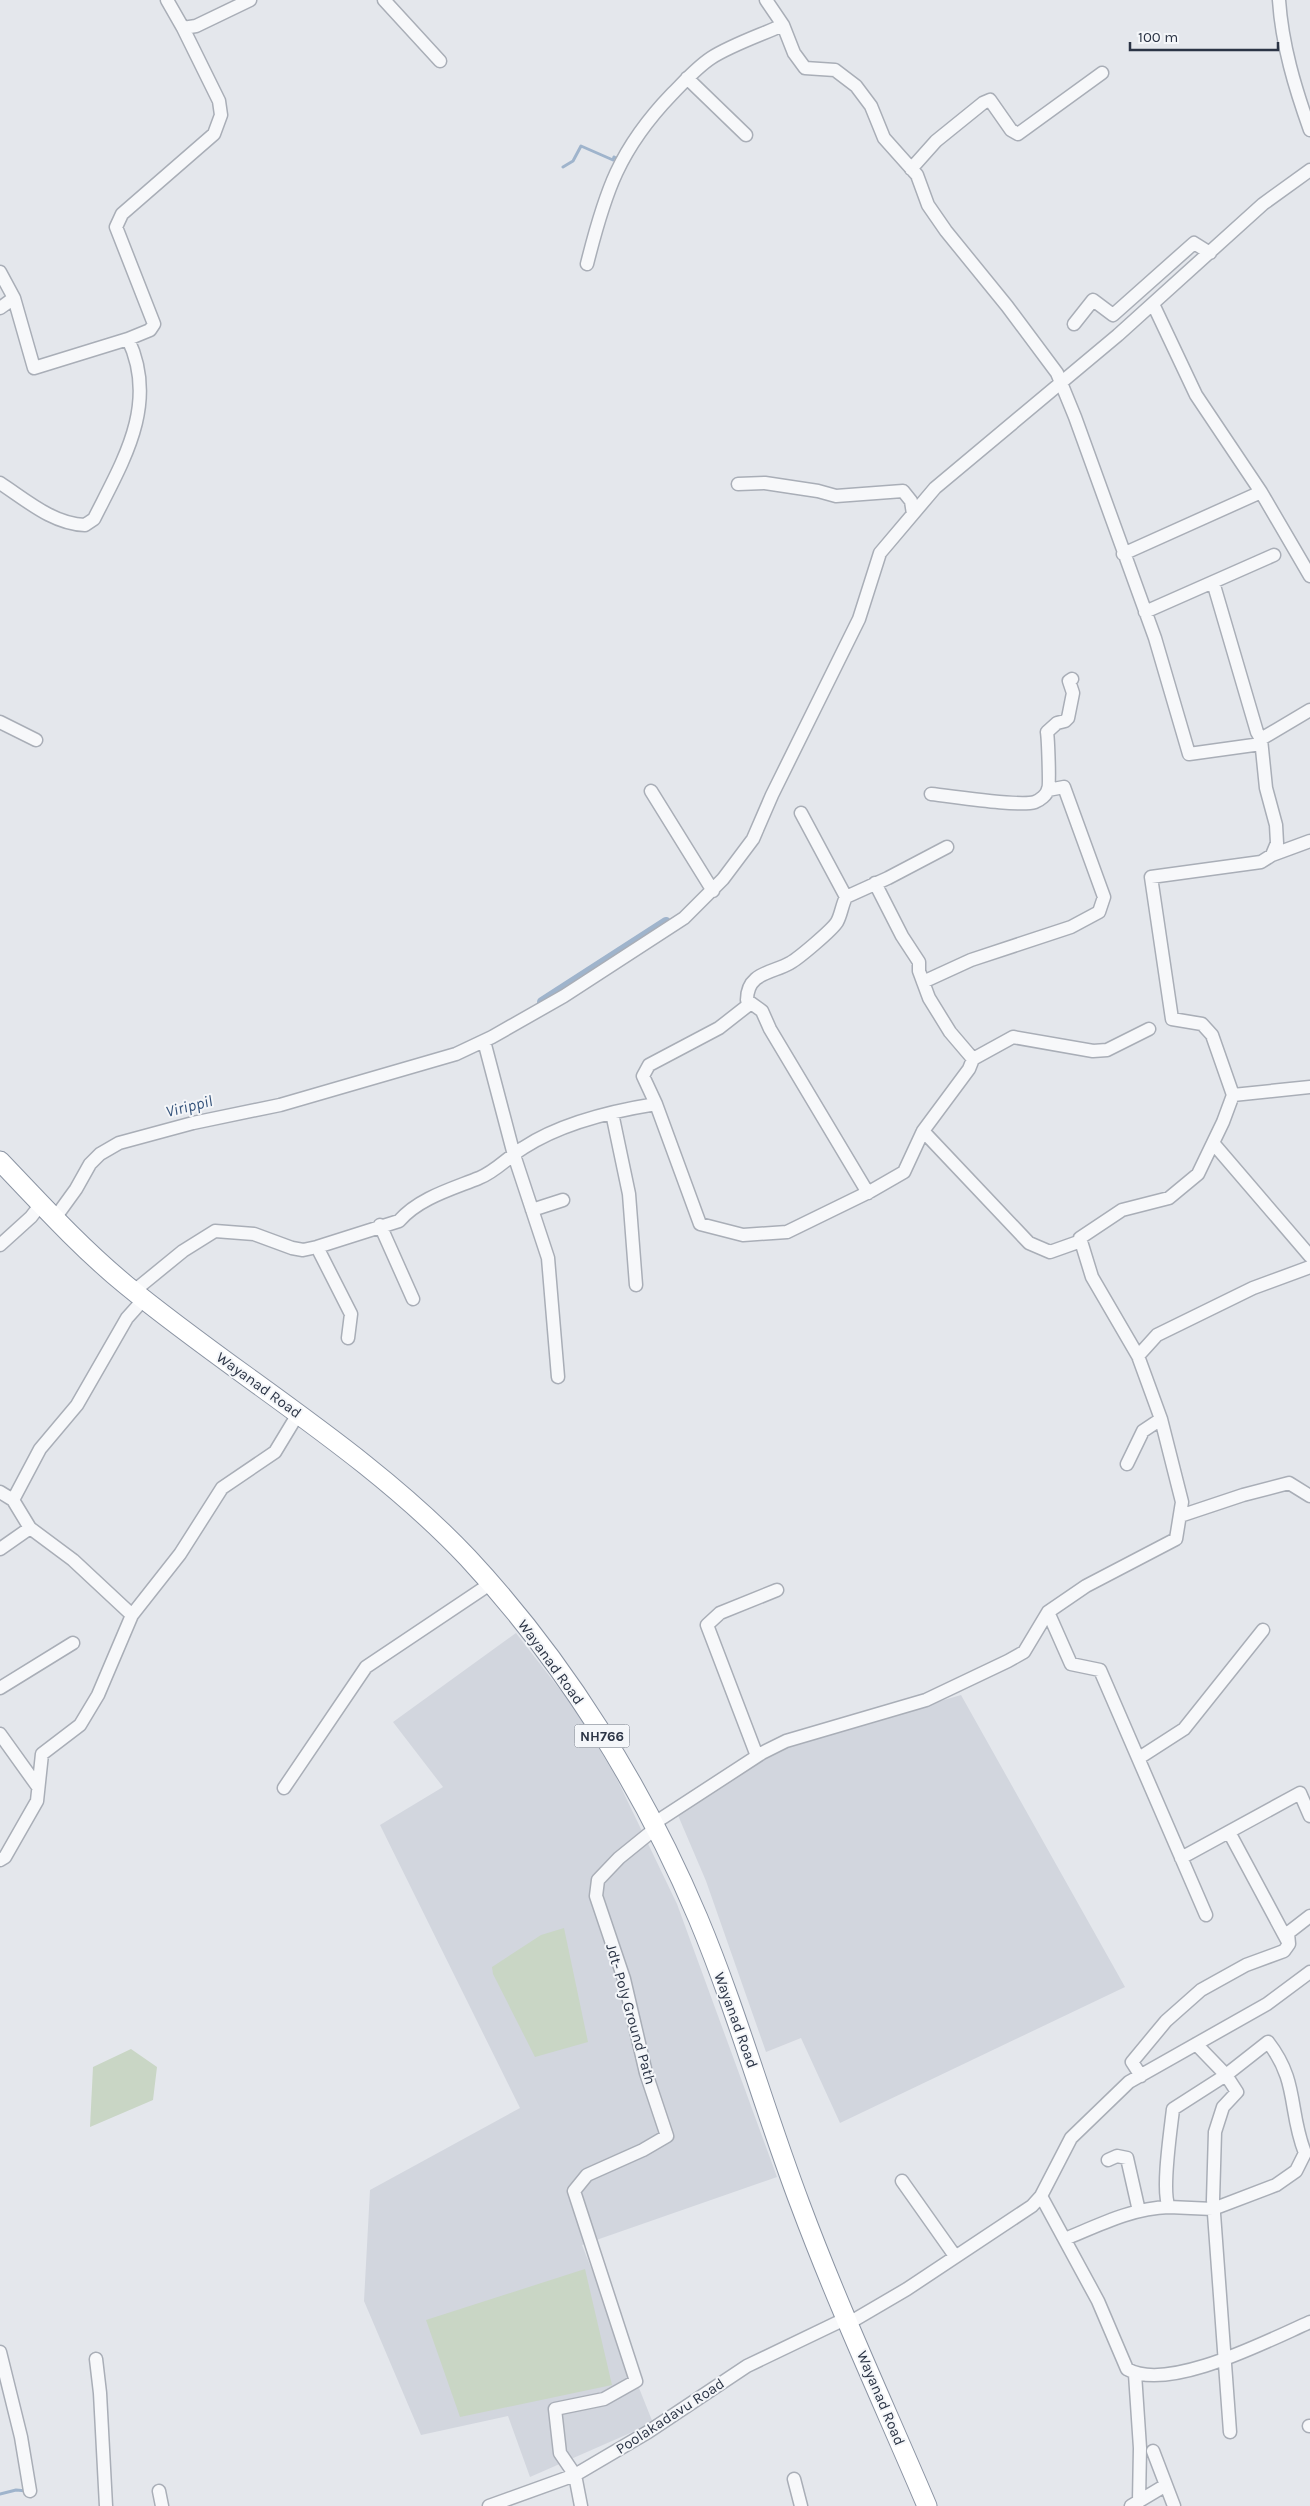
<svg xmlns="http://www.w3.org/2000/svg" width="1310" height="2506" font-family="Karla,sans-serif">
<style>
.built{fill:#d2d6de}
.green{fill:#c9d6c5}
.lines{fill:none;stroke-linecap:round;stroke-linejoin:round}
.stream{stroke:#9fb4cc;stroke-width:3}
.canal{stroke:#9fb4cc;stroke-width:10}
.minor-casing{stroke:#a9aeb7;stroke-width:15}
.highway-casing{stroke:#8b94a3;stroke-width:21}
.minor{stroke:#f7f8fa;stroke-width:12}
.highway{stroke:#fff;stroke-width:19}
.labels{text-anchor:middle;dominant-baseline:central;stroke-width:4;stroke-linejoin:round;paint-order:stroke}
.shield{fill:#f4f6f9;stroke:#676e7b;stroke-width:1}
.shield-label{font-size:14px;font-weight:bold;fill:#2b3445}
.street-label{font-size:15px;fill:#2b3445;stroke:#f4f6f9}
.water-label{font-size:16px;font-style:italic;fill:#34527a;stroke:#f4f6f9}
</style>
<rect width="100%" height="100%" fill="#e4e7ec"/>
<path class="built" d="M516,1633L575,1709L615,1775L677,1904L777,2177L582,2245L653,2423L530,2477L508,2416L421,2435L364,2301L370,2190L520,2108L380,1825L443,1787L393,1722Z
M961,1695L1125,1987L840,2123L801,2038L766,2052L706,1881L677,1813L780,1748Z"/>
<path class="green" d="M564,1928L588,2042L535,2057L493,1974L492,1967L541,1935Z
M131,2049L157,2067L153,2100L90,2127L93,2067Z
M585,2269L612,2385L460,2417L426,2320Z"/>
<g class="lines">
<path class="stream" d="M563,167L573,161L581,146L613,160L614,157L618,159
M0,2494L16,2490L27,2491"/>
<path class="canal" d="M542,1002L666,922"/>
<defs>
<path id="minor" d="M167,0L183,28L196,26L250,0
M384,0L440,61
M766,0L783,25L794,53L805,68L835,70L856,86L871,106L884,138L917,175L928,205L946,231L1007,306L1057,373L1075,417L1155,638L1189,754L1261,744
M1279,0C1282,45 1295,88 1310,130
M687,78L746,135
M911,169L936,141L983,103L990,100L1011,130L1018,134L1102,73
M587,264C605,192 619,149 672,94C684,82 696,68 711,58C731,45 761,35 783,25
M0,272L14,298L0,308
M1153,304L1196,395L1261,492L1310,576
M1074,324L1093,300L1113,315L1194,243L1210,253
M128,339L150,330L154,324L116,227L122,214L214,134L221,115L219,101L183,28
M0,483C26,500 53,524 85,525L94,519C123,461 159,404 128,339L34,368L14,298
M738,484L765,483L818,491L836,496L903,491L911,501L913,514
M1123,554L1261,492
M1213,582L1257,732L1261,739
M1145,612L1274,555
M0,722L36,740
M651,791L713,891
M931,794C952,796 1018,807 1035,802C1040,800 1047,795 1048,789C1050,785 1048,739 1047,732L1057,723L1065,721L1068,718L1073,693L1069,681L1072,679
M801,813L846,897
M1272,855L1310,841
M875,883L902,936L919,962V971L929,998L950,1032L973,1059
M923,982L971,960L1071,927L1099,912L1104,897L1064,787L1048,790
M751,1003L747,1000C747,972 773,973 790,963C799,958 832,930 837,922C841,915 842,905 846,897L888,878L947,847
M484,1041L514,1155L548,1258L558,1377
M1233,1095L1310,1087
M656,1104L700,1224L743,1235L787,1232L871,1191L904,1172L923,1131L969,1069L973,1059L1013,1037L1093,1051L1107,1050L1149,1029
M612,1113L629,1194L636,1285
M923,1131L1029,1243L1050,1252L1081,1241
M1213,1143L1310,1256
M532,1210L563,1200
M55,1218L76,1189L90,1164L100,1154L119,1143L193,1123L280,1105L456,1054L492,1037L564,996L684,918L723,879L753,839L772,795L859,619L880,553L935,488L1118,335L1263,204L1310,170
M380,1225L413,1299
M0,1245L31,1217L41,1204
M317,1247L351,1314L348,1338
M134,1291L183,1251L215,1231L254,1234L292,1248L303,1250L317,1247L399,1221C419,1198 452,1189 479,1178C495,1172 508,1157 523,1148C561,1123 612,1111 656,1104L643,1076L649,1065L719,1028L751,1003L762,1011L770,1029L868,1193
M1138,1356L1157,1335L1253,1288L1310,1267
M1127,1464L1143,1431L1161,1419
M0,1492L13,1500
M13,1500L40,1449L77,1405L127,1318L144,1299
M13,1500L30,1528L73,1560L132,1615
M1180,1516L1243,1495L1289,1483L1310,1496
M0,1549L30,1528
M1048,1612L1071,1664L1100,1670L1206,1915
M0,1688L73,1643
M0,1734L38,1787
M757,1756L707,1625L720,1613L777,1590
M1139,1758L1184,1729L1263,1630
M284,1788L366,1667L490,1584
M653,1824L762,1753L786,1741L926,1700L1008,1661L1024,1652L1048,1612L1086,1586L1176,1539L1182,1502L1161,1419L1138,1356L1092,1277L1080,1238L1122,1210L1169,1198L1198,1174L1223,1122L1233,1095L1212,1035L1202,1024L1172,1019L1151,877L1261,862L1272,855L1277,843L1276,825L1266,788L1261,739L1310,710
M1229,1832L1288,1942
M1181,1858L1300,1793L1310,1816
M0,1860L5,1857L37,1801L42,1754L80,1725L98,1695L132,1615L180,1554L222,1488L275,1452L298,1414
M1268,2042C1299,2082 1288,2110 1305,2153L1296,2171L1276,2185L1213,2209L1169,2207C1161,2192 1171,2128 1173,2109L1226,2075Z
M1196,2044L1226,2075L1237,2092L1223,2107L1215,2132L1213,2200L1230,2432
M1141,2076L1132,2062L1166,2021L1201,1990L1246,1965L1284,1951L1289,1944L1288,1933L1310,1916
M1108,2160L1117,2156L1127,2158L1139,2211
M902,2181L955,2256
M1041,2196L1098,2301L1127,2369C1168,2393 1269,2340 1310,2322
M1065,2239C1099,2225 1132,2208 1169,2207
M849,2323L907,2289L1032,2206L1041,2196L1071,2138L1129,2082L1267,2004L1310,1972
M0,2352L21,2437L30,2491
M96,2359L100,2393L106,2506
M1135,2374L1140,2448L1139,2501
M1309,2426H1310
M1153,2451L1174,2506
M794,2479L801,2506
M159,2491L162,2506
M489,2506L575,2475L648,2432L747,2366L847,2318
M581,2506L575,2475L560,2453L555,2409L604,2399L636,2381L574,2191L587,2175L643,2150L667,2136L646,2073L624,1979L596,1896L598,1880L619,1858L656,1828
M1131,2506L1166,2485"/>
<path id="highway" d="M0,1161C41,1204 81,1248 126,1285C238,1377 368,1452 468,1558C565,1662 643,1788 698,1918C737,2011 764,2109 800,2204C838,2306 884,2405 927,2506"/>
</defs>
<use href="#minor" class="minor-casing"/>
<use href="#highway" class="highway-casing"/>
<use href="#minor" class="minor"/>
<use href="#highway" class="highway"/>
</g>
<g class="labels">
<rect class="shield" x="574.5" y="1724.5" width="55" height="23" rx="4"/>
<g class="shield-label">
<text x="602" y="1736">NH766</text>
</g>
<g class="street-label">
<text transform="translate(259 1385) rotate(36)">Wayanad Road</text>
<text transform="translate(551 1662) rotate(54)">Wayanad Road</text>
<text transform="translate(631 2014) rotate(74)">Jdt- Poly Ground Path</text>
<text transform="translate(736 2020) rotate(70)">Wayanad Road</text>
<text transform="translate(881 2398) rotate(67)">Wayanad Road</text>
<text transform="translate(670 2416) rotate(-33)">Poolakadavu Road</text>
</g>
<g class="water-label">
<text transform="translate(189 1106) rotate(-14)">Virippil</text>
</g>
</g>
<path d="M1130 42v8h148v-8" fill="none" stroke="#2b3445" stroke-width="2.5"/>
<text x="1138" y="42" font-size="15" fill="#2b3445" stroke="#f4f6f9" stroke-width="4" paint-order="stroke">100 m</text>
</svg>
